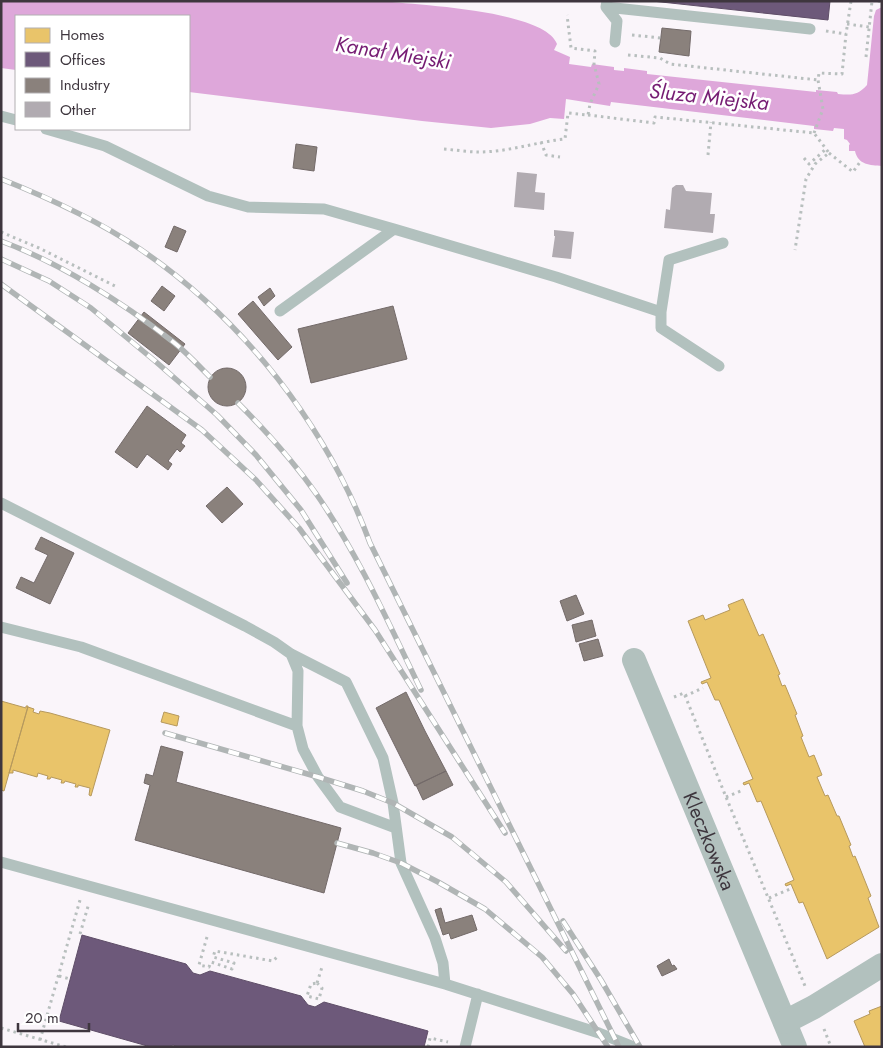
<svg xmlns="http://www.w3.org/2000/svg" width="883" height="1048" font-family="Jost,sans-serif">
<style>
.water{fill:#dea7da}
.homes{fill:#e9c46a;stroke:#b6995d}
.offices{fill:#6d597a;stroke:#5f4e68}
.industry{fill:#8a817c;stroke:#736a69}
.building{fill:#b1abb1}
.lines{fill:none;stroke-linecap:round;stroke-linejoin:round}
.path{stroke:#b8bfbe;stroke-width:3;stroke-dasharray:2.5 4;stroke-linecap:butt}
.lane{stroke:#b2c1be;stroke-width:11}
.street{stroke:#b2c1be;stroke-width:24}
.rail-casing{stroke:#b0b5b5;stroke-width:5.5}
.rail{stroke:#fff;stroke-width:4;stroke-dasharray:11;stroke-linecap:butt}
.labels{text-anchor:middle;dominant-baseline:central;stroke-width:5;stroke-linejoin:round;paint-order:stroke}
.street-label{font-size:20px;fill:#3e363e;stroke:#fff}
.water-label{font-size:21px;font-style:italic;fill:#761c73;stroke:#fff}
</style>
<rect width="100%" height="100%" fill="#faf5fa"/>
<path class="water" d="M1,1H382C416,5 545,10 557,44L554,50L570,57L569,64L591,67L592,64L614,67V70L624,71V68L647,71V74L816,92V90L837,92L838,94C851,95 857,96 867,85L874,16L876,10L882,7V166C870,165 858,165 855,151H849V145L850,144L847,140L844,139V129L834,128L833,131L814,129V126L611,102L610,106L566,99L564,119L550,118L530,124L491,128L422,121L189,92V16H16V70L1,68Z"/>
<path class="homes" d="M743,599L759,636L763,634L780,674L778,675L782,686L785,685L797,714L795,715L803,736L801,737L809,757L814,755L822,775L817,777L825,796L828,795L837,816H839L851,845L849,846L853,857L855,856L871,896L868,898L879,927L827,959L803,902L799,903L791,884L786,886L785,884L794,880L761,801L757,802L749,783L744,785L743,783L753,779L719,700H715L707,682L702,684L701,682L711,678L688,621L703,615L705,620L730,610L728,605Z
M1,701L26,708V706H28L4,791L1,790Z
M28,707L34,709L33,712L39,714L40,711L50,713L110,730L91,796L89,795L90,788L78,785V787H75L76,784L65,781L64,783H61L62,780L51,777L50,779H47L48,776L38,773L37,777L13,770V773H9Z
M164,712L179,716L177,726L161,722Z
M882,1006V1047H865L854,1021L870,1014L869,1011Z"/>
<path class="offices" d="M652,1H830L828,20Z
M82,935L186,964L193,973L200,975L210,971L301,996L308,1005L315,1007L324,1002L428,1031L424,1047H178L173,1045L169,1047H151L59,1021Z"/>
<path class="industry" d="M662,28L691,31L689,56L659,52Z
M296,144L317,147L314,171L293,168Z
M174,226L186,231L177,252L165,247Z
M162,286L175,296L164,311L151,301Z
M270,288L275,296L264,306L258,297Z
M253,301L292,347L278,360L238,314Z
M393,306L407,359L311,383L298,329Z
M144,312L185,344L169,365L128,333Z
M208 387a19 19 0 1 1 38 0a19 19 0 1 1-38 0Z
M147,406L186,435L181,443L185,446L180,452L177,449L168,461L172,464L168,470L147,454L137,468L115,452Z
M227,487L243,504L222,523L206,506Z
M41,537L74,553L50,604L16,588L21,577L34,583L48,555L35,549Z
M576,595L584,614L567,621L560,601Z
M592,620L596,636L576,642L572,625Z
M598,639L603,656L584,661L579,644Z
M406,692L425,731L446,771L415,786L376,708Z
M161,746L183,752L176,782L341,828L324,893L135,840L150,785L144,783L146,774L153,776Z
M446,771L453,785L423,800L416,785Z
M441,908L445,923L472,915L477,930L451,939L449,933L443,935L435,910Z
M669,959L672,966L674,965L677,969L662,976L657,966Z"/>
<path class="building" d="M517,172L537,174L535,192L545,193L544,210L514,207Z
M676,185H683L686,191L712,193L710,214H715L713,233L664,228L666,209L670,210L672,188Z
M554,230L574,232L571,259L552,257L555,236H554Z"/>
<g class="lines">
<path class="path" d="M878,1L882,2
M847,24L869,27
M826,31L846,34
M632,35L661,38
M628,55L660,58L670,64L818,80
M866,57L872,1
M588,115L654,123L655,117L814,133L829,153L815,164L806,179L795,250
M814,133L823,109L818,80L819,73L842,74L846,34L851,1
M541,142L546,155L560,157
M444,149C456,150 468,152 479,152C508,152 536,142 565,139L568,113L588,115L590,104L599,84L594,64L595,51L571,48L567,15
M829,153L853,172L860,162
M708,155L711,122
M804,158L809,164L826,149
M1,232L39,248L115,286
M685,696L703,688
M674,697L684,693L726,797L805,986
M726,797L743,790
M769,898L790,889
M80,934L89,903
M207,937L199,965L209,967L211,962L232,969L234,963L213,957L215,951L273,961L277,957
M59,976L70,979
M317,983L322,988L319,999L307,996L311,984Z
M317,983L322,967
M1,1028L66,1047
M824,1029L831,1047
M40,1040L80,900
M428,1047L430,1038L448,1042"/>
<path class="lane" d="M607,1L606,7L810,29
M606,7L617,21L615,42
M1,116L16,120
M46,129L105,146L208,196L248,207L324,209L394,229
M280,311L394,229L556,277L661,312
M719,366L661,328V312L669,260L723,243
M1,503L245,626L274,642L291,654L346,682L383,758L393,803L401,863L435,938L443,963L445,984
M1,627L81,647L297,726L303,749L318,777L340,807L396,828
M291,654L298,671L297,726
M1,862L445,984L599,1033L634,1047
M465,1047L478,994"/>
<g class="street">
<path id="s1" d="M634,660L795,1047"/>
<path d="M785,1022L814,1007L882,965"/>
</g>
<defs>
<path id="rail" d="M1,179C49,198 97,220 140,249C243,319 327,426 370,543L619,1047
M1,241C60,263 122,302 172,341C185,351 198,365 210,377
M1,259L49,281L91,308L155,361L217,415L256,455L301,510L347,583
M1,284L202,430L256,480L299,528L375,630L505,833
M238,403C267,432 294,462 317,495C359,556 389,624 421,690
M165,733L318,777L363,791L393,803L452,837L506,882L566,951
M337,843L373,853L401,863L438,882L485,909L542,957L573,994L608,1047
M563,921L601,980L640,1047"/>
</defs>
<use href="#rail" class="rail-casing"/>
<use href="#rail" class="rail"/>
</g>
<g class="labels">
<g class="street-label">
<text stroke="none"><textPath href="#s1" startOffset="196">Kleczkowska</textPath></text>
</g>
<g class="water-label">
<text transform="translate(393 53) rotate(9)">Kanał Miejski</text>
<text transform="translate(709 97) rotate(6)">Śluza Miejska</text>
</g>
</g>
<rect width="883" height="1048" fill="none" stroke="#3e363e" stroke-width="5"/>
<rect x="15" y="15" width="175" height="115" fill="#ffffff" stroke="#b2afb2"/>
<rect x="25" y="28" width="25" height="15" fill="#e9c46a" stroke="#b2afb2"/>
<text x="60" y="40" font-size="15" fill="#3e363e">Homes</text>
<rect x="25" y="52" width="25" height="15" fill="#6d597a" stroke="#b2afb2"/>
<text x="60" y="65" font-size="15" fill="#3e363e">Offices</text>
<rect x="25" y="78" width="25" height="15" fill="#8a817c" stroke="#b2afb2"/>
<text x="60" y="90" font-size="15" fill="#3e363e">Industry</text>
<rect x="25" y="102" width="25" height="15" fill="#b1abb1" stroke="#b2afb2"/>
<text x="60" y="115" font-size="15" fill="#3e363e">Other</text>
<path d="M18 1023v8h71v-8" fill="none" stroke="#3e363e" stroke-width="2.5"/>
<text x="25" y="1023" font-size="15" fill="#3e363e" stroke="#ffffff" stroke-width="4" paint-order="stroke">20 m</text>
</svg>
